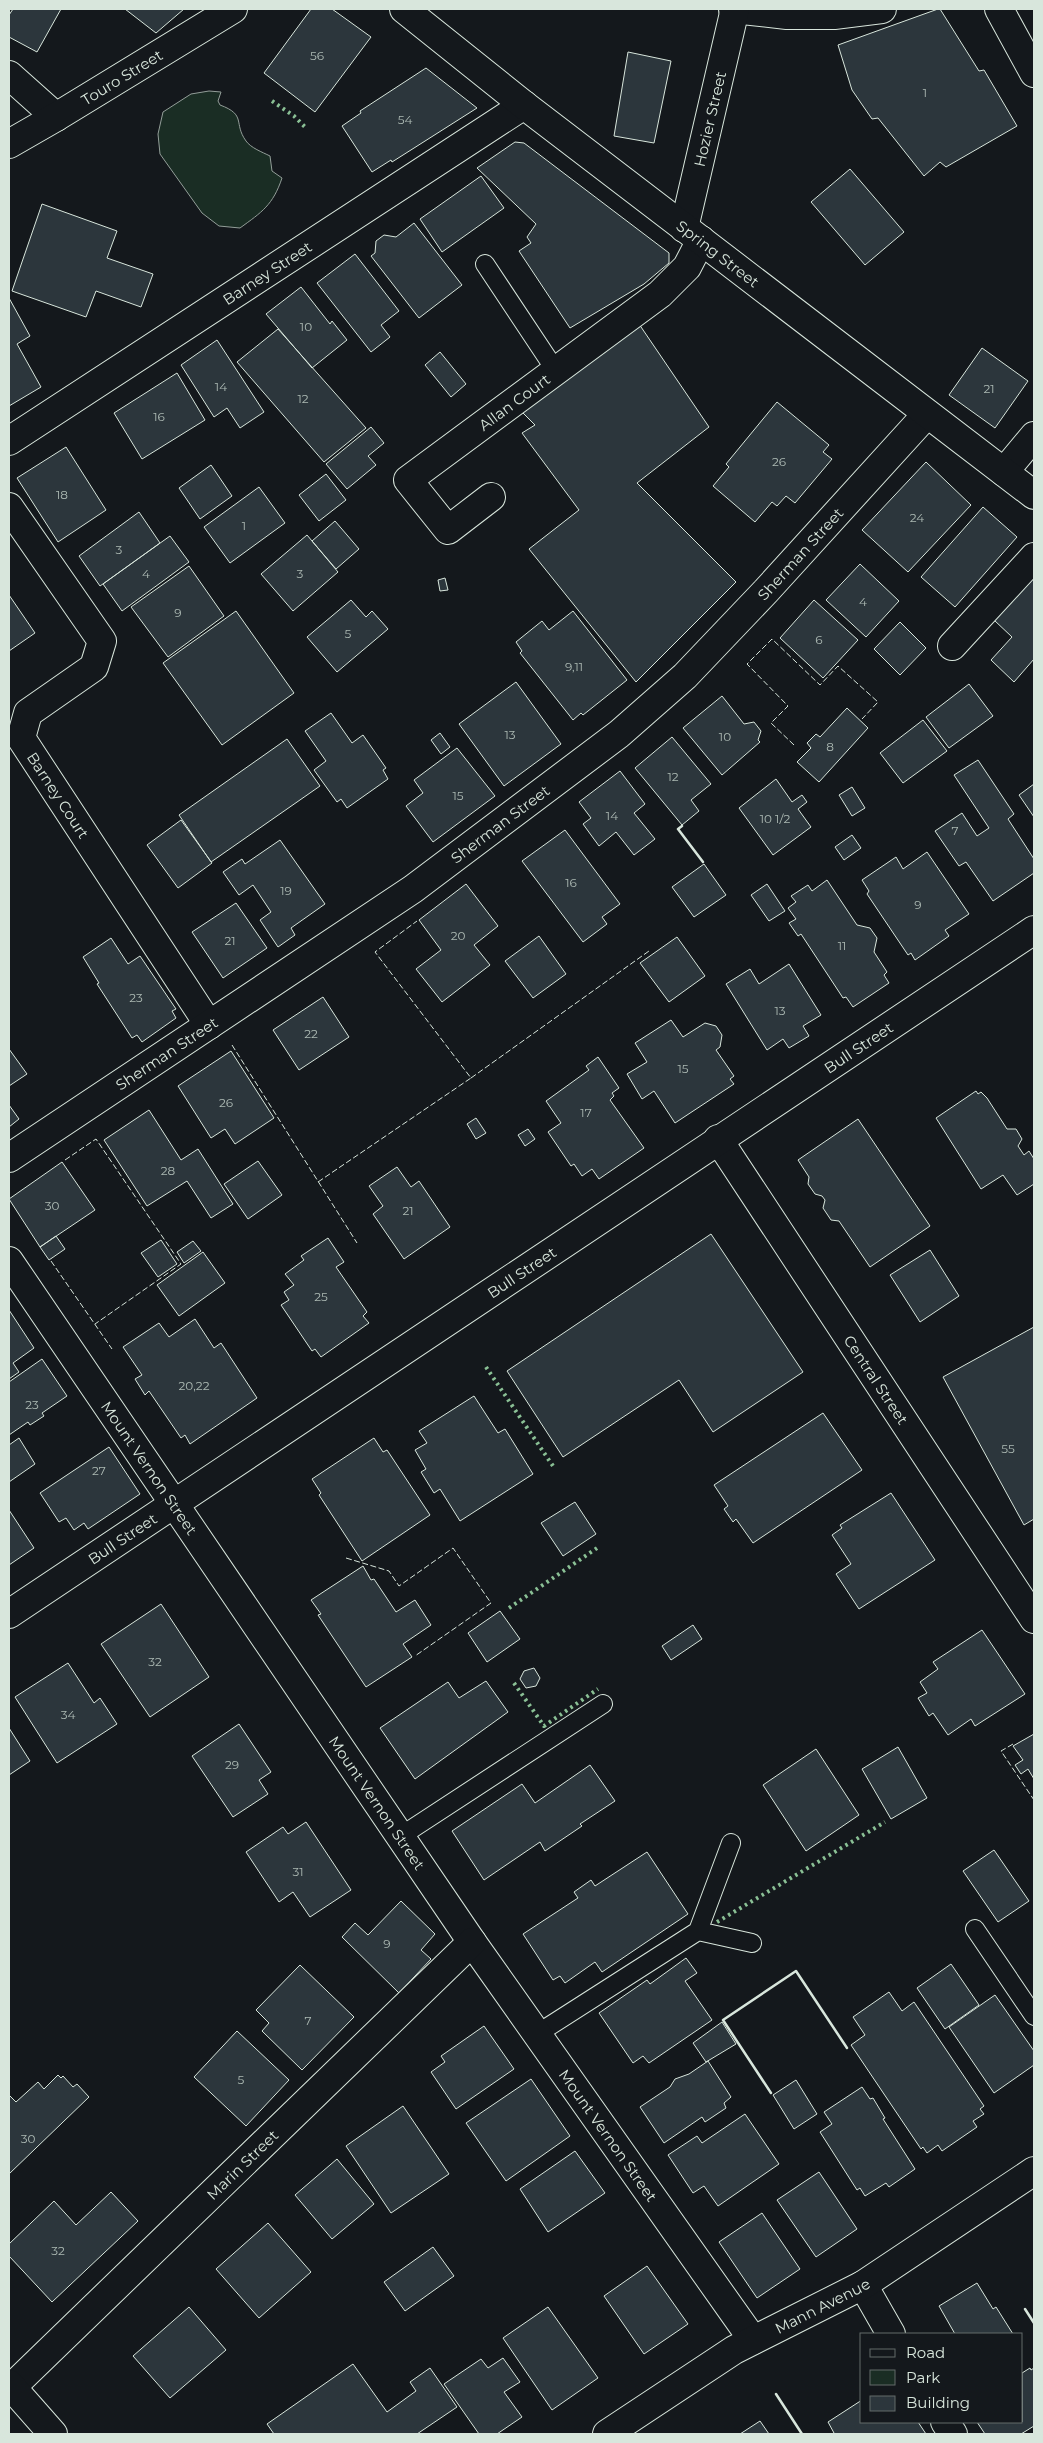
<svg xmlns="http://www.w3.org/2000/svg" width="1043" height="2443" font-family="Montserrat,sans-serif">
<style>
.green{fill:#1a2d24;stroke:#939e99}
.building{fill:#2c363c;stroke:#d8e6dc}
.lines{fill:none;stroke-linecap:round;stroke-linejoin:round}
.lane-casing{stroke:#d8e6dc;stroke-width:20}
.street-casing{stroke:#d8e6dc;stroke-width:30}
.secondary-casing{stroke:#d8e6dc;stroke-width:30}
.lane{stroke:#14181c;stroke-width:18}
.street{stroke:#14181c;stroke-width:28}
.secondary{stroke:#14181c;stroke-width:28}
.hedge{stroke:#8ac095;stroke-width:4;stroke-dasharray:2.5 4;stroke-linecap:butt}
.fence{stroke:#d8e6dc;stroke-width:1;stroke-dasharray:6 2.5;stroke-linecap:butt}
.wall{stroke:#d8e6dc;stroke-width:2.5}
.labels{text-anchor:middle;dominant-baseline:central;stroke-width:4;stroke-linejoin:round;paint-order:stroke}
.number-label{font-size:12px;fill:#adbab4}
.street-label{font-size:15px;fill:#d8e6dc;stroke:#14181c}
</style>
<rect width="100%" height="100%" fill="#14181c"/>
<path class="green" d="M209,91L221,92L218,101L220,105C247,115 233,123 246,141C251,148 262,152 270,156L272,171L282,178C273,205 262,212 240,228L219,226L202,213L160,154L158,134L163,112L191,94Z"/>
<path class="building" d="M13,9H61L37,52L9,37V15Z
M125,9H184L156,33Z
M311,9H332L371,37L315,112L264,73Z
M938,9H940L979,71L984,70L1017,126L946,167L940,162L924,176L878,118L872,119L852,90L838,45Z
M628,52L671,61L654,143L614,136Z
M426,68L477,108L392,162L391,160L372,172L342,126L361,113L360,111Z
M515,142L524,143L669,253V263L644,284L570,328L519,251L531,243L527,237L536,224L477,168Z
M850,169L904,232L865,265L811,202Z
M481,176L504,208L442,252L420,219Z
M42,204L117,231L107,258L153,274L141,307L96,291L86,317L12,291Z
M414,223L462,285L419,318L371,256L375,253L376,241L384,235L396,237Z
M355,254L399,311L381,325L390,337L371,352L317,283Z
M301,287L330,324L332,321L347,340L312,368L266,314Z
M9,298L30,336L17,344L41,387L9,406Z
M639,324L709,427L637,483L736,582L636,682L529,549L579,510L522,433L535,425L521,411Z
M278,329L366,428L324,462L237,362Z
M217,340L264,412L240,428L227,408L214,417L181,365Z
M982,348L1028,381L995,428L949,395Z
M440,352L466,384L451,397L425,365Z
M177,373L205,420L142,459L114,413Z
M777,402L829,445L823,452L832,459L795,503L786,496L777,506L772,502L755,522L713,486L729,467L726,464Z
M371,427L384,443L368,456L376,465L347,489L326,464Z
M66,447L106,510L58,542L17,478Z
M926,462L971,505L908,572L862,530Z
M211,465L232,496L200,519L179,488Z
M326,474L346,500L319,521L299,495Z
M259,487L285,523L230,563L204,527Z
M983,507L1017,537L955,607L921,577Z
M139,512L160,543L100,586L79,556Z
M335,521L359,549L336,569L312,541Z
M307,535L338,572L293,611L261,574Z
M170,536L189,562L122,611L103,584Z
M860,564L899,601L866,637L826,600Z
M189,566L224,616L168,657L131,607Z
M445,578L448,590L440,591L438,580Z
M1034,578V659L1014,682L991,660L1012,637L994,620Z
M9,595L35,633L9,651Z
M351,600L366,617L372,611L388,629L337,672L307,637Z
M814,600L858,640L823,678L780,638Z
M236,611L294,693L222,745L163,663Z
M573,611L627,680L583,715L581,713L573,720L520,653L522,651L516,642L542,621L549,630Z
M900,622L926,648L900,675L874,649Z
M516,682L561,744L504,786L459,724Z
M969,684L993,716L949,748L926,717Z
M722,696L744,724L754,722L761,731L758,740L760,742L722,775L683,728Z
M847,708L868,728L819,782L797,762L811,748L807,743L816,734L820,737Z
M331,713L352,743L363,735L386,768L383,770L388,779L347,808L341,799L337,802L314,770L326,761L305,731Z
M923,720L947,751L903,783L880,753Z
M440,733L450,747L441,754L431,740Z
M672,737L711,784L691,800L699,811L682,825L635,768Z
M287,739L320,786L211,862L179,815Z
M457,748L495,796L433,842L406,806L423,793L414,780Z
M978,760L1014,814L1008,819L1034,859V873L993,901L966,862L959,866L935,831L962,813L977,836L989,828L954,775Z
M620,771L645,804L634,813L655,839L634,855L616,832L599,846L583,824L591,818L579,802Z
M776,779L792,802L802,795L807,802L798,809L811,827L773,855L739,808Z
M1034,784V817L1019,795Z
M852,787L865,808L852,816L839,795Z
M181,820L212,863L178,888L147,845Z
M565,830L620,904L602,917L607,924L583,942L522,861Z
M852,835L861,848L844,860L835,847Z
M280,840L325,904L291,928L295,935L278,947L260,920L271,912L253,885L239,895L223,872L242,859L245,864Z
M927,852L969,914L945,930L949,936L915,960L911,953L908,955L867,894L869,891L862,880L896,857L903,869Z
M704,864L726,895L694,917L672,887Z
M827,880L857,925L870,928L877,938L874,952L887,972L884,975L889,983L853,1007L846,997L843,998L801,934L798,936L789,923L796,919L788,908L796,902L791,896L808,885L812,891Z
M466,884L498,926L474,945L490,965L442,1002L416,969L441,950L419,920Z
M767,884L785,911L769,921L751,895Z
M236,903L267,948L223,978L192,932Z
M539,936L566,974L533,998L505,961Z
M677,937L705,976L669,1002L640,963Z
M111,938L128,964L140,956L176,1009L172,1011L176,1018L142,1042L137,1035L132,1038L97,984L99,983L83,957Z
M789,964L821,1015L803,1026L809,1036L789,1048L783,1039L767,1050L726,984L750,969L759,984Z
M323,997L349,1037L299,1070L273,1030Z
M671,1020L683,1037L705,1023L716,1026L722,1035L720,1047L716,1050L734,1076L730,1079L734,1084L675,1123L654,1091L642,1099L627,1074L647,1062L635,1043Z
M9,1049L27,1074L9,1086Z
M231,1051L274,1118L235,1144L225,1129L211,1138L178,1086Z
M598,1057L619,1088L612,1093L614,1096L610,1100L644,1148L599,1179L592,1169L582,1176L574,1164L571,1166L548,1132L561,1123L546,1101L589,1070L586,1066Z
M976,1091L978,1094L981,1092L987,1098L1007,1129H1016L1022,1139L1018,1146L1024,1155L1029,1151L1034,1159V1184L1017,1195L1003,1175L981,1189L936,1118Z
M9,1105L19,1119L9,1127Z
M149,1110L181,1160L198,1149L233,1204L211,1218L187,1181L147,1206L104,1140Z
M476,1118L486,1133L476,1139L467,1124Z
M858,1119L930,1226L870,1267L839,1221L831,1220L823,1208L825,1200L822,1196L815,1194L808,1184L809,1177L798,1160Z
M528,1129L535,1139L525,1146L518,1135Z
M258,1161L282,1195L248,1219L224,1184Z
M62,1162L95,1210L40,1247L9,1199Z
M397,1167L411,1187L419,1181L450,1227L404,1259L373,1214L383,1206L369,1186Z
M711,1234L803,1372L713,1432L679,1380L563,1457L507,1371Z
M56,1236L65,1249L49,1260L40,1247Z
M328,1238L344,1262L336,1267L367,1312L363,1316L369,1323L321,1357L315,1349L312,1351L281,1305L289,1300L284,1292L294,1285L285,1274L304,1260L301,1256Z
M161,1240L177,1264L158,1277L141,1253Z
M193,1241L201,1251L184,1263L177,1252Z
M930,1250L959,1296L920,1322L890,1275Z
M203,1252L225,1283L179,1316L157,1285Z
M9,1310L34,1348L13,1363L19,1372L9,1379Z
M195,1319L214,1348L221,1343L257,1398L190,1444L185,1435L181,1438L149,1391L145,1395L135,1379L142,1375L123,1347L159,1323L169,1337Z
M1034,1327V1519L1024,1525L943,1377Z
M42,1359L67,1396L42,1413L44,1416L30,1425L28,1422L9,1435V1382Z
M474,1396L498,1433L505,1429L533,1474L460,1521L440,1489L434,1493L421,1472L426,1469L415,1450L427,1443L419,1431Z
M823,1413L862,1470L753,1543L736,1519L733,1522L724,1509L728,1506L714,1485Z
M19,1438L35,1464L9,1482V1445Z
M374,1438L383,1452L387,1450L430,1515L362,1561L319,1495L321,1493L312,1479Z
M109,1447L140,1494L88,1529L84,1523L74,1530L66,1518L59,1522L40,1493Z
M891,1493L935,1560L859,1609L836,1574L851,1564L832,1535L842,1528L840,1525Z
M575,1502L596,1534L563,1556L541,1523Z
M9,1510L34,1548L9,1565Z
M363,1566L371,1580L374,1579L396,1612L415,1600L431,1625L403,1644L412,1657L366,1687L318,1615L321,1614L311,1600Z
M161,1604L209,1677L150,1717L101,1644Z
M500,1611L520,1639L487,1662L468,1633Z
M693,1625L702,1639L671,1660L662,1646Z
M982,1630L1025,1694L975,1726L971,1719L948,1735L933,1713L929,1716L918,1698L927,1693L920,1682L938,1669L933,1662Z
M68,1663L94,1703L100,1698L117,1724L57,1763L15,1697Z
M534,1668L540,1678L536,1686L526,1688L520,1679L524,1671Z
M486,1681L508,1712L415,1779L380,1728L448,1682L459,1698Z
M239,1724L271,1772L259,1780L268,1794L233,1817L192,1756Z
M9,1728L30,1761L9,1775Z
M1034,1734V1779L1028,1769L1021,1774L1015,1765L1023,1760L1013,1746Z
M898,1747L927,1798L891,1819L862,1769Z
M816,1749L859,1815L806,1851L763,1785Z
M590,1765L615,1801L580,1824L582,1826L545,1851L540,1842L484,1880L452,1831L522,1784L535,1803Z
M306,1822L351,1890L310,1917L293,1892L279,1902L246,1852L283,1827L288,1834Z
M994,1850L1029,1901L998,1922L963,1871Z
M647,1852L688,1914L602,1972L595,1962L565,1983L560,1976L553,1980L523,1934L578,1898L574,1892L591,1880L595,1886Z
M401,1901L435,1934L421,1950L431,1959L399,1993L342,1937L355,1923L368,1935Z
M686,1958L697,1973L685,1981L712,2020L649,2063L643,2056L633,2063L599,2013L647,1980L650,1984Z
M951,1964L979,2005L945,2029L917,1988Z
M300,1965L354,2017L302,2070L262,2031L269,2023L256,2010Z
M889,1992L902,2011L914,2002L984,2106L980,2109L984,2114L973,2121L977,2127L942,2151L938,2145L927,2153L923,2147L921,2149L851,2045L865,2035L853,2017Z
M995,1995L1034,2051V2065L994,2093L949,2027Z
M722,2022L736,2044L706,2062L693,2043Z
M484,2026L514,2069L456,2109L431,2072L445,2062L441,2056Z
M237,2031L289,2080L246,2126L194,2077Z
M708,2061L731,2097L724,2103L726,2108L705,2122L702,2117L664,2143L640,2107L670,2087L675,2079L689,2074Z
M58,2075L61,2078L63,2076L73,2087L77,2084L89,2097L9,2174V2095L16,2102L38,2082L44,2089Z
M531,2079L570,2136L506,2181L466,2123Z
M796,2080L817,2114L794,2129L773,2095Z
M862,2087L870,2099L873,2098L885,2118L883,2119L915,2169L889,2187L886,2183L865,2196L860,2188L857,2190L820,2132L832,2124L824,2112Z
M403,2106L449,2174L391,2213L346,2146Z
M745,2114L779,2164L718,2206L704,2186L693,2193L668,2155L697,2136L702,2143Z
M575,2151L605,2193L548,2232L520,2189Z
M337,2159L374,2204L332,2239L295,2195Z
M819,2172L857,2229L816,2257L777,2200Z
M111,2192L138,2221L52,2302L9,2256V2244L54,2201L76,2225Z
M762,2213L800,2269L757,2298L719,2242Z
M268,2223L311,2272L259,2318L216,2269Z
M433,2247L454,2276L405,2311L384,2282Z
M647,2266L688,2324L644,2354L604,2296Z
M977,2283L993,2309L996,2307L1013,2334H955L939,2306Z
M189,2307L226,2350L170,2398L133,2356Z
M548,2307L598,2378L552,2410L503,2338Z
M503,2358L520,2382L504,2392L522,2417L497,2434H479L444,2384L481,2359L488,2368Z
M353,2364L387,2412L416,2391L410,2382L430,2368L457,2407L417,2434H274L267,2424Z
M1030,2368L1031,2370L1034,2368V2426L1021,2434H985L977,2422H1022V2373Z
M862,2400V2422H918L926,2434H832L834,2433L828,2422Z
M760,2421L769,2434H740Z"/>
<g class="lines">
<defs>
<path id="lane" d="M485,264L556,371
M401,1836L603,1704
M975,1929L1034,2016
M698,1931L731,1843
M537,2034L698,1931L752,1943"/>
<g id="street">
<path d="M733,9L787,15H834L882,9"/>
<path d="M9,75L56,117"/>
<path id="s1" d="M684,228L735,9"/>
<path id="s2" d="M9,441L524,105"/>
<path d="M1004,472L1034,436"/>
<path id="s3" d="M491,497L448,530L408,480L660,294L687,267L701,240"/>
<path id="s4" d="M9,507L102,641L94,667L28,713L21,738L209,1025"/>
<path d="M952,646L1034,557"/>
<path id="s5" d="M718,1139L1034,1619"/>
<path id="s6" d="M9,1158L413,889L619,734L685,676L766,591L927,414"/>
<path id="s7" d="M9,1261L472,1942L753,2340"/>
<path id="s8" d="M9,1614L1034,930"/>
<path d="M863,2285L891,2334"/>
<path id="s9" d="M12,2387L472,1942"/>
<path d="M945,2422L953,2434"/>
<path id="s10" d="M607,2434L734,2350L863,2285L1034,2171"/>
</g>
<g id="secondary">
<path id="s11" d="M404,9L524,105L1034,495"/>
<path d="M999,9L1034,73"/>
<path id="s12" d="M9,144L56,117L233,9"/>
<path d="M9,2384L53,2434"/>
</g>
</defs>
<use href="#lane" class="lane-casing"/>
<use href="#street" class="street-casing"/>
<use href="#secondary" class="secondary-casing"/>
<use href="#lane" class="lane"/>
<use href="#street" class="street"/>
<use href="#secondary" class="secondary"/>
<path class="hedge" d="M272,101L294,116L306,128
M486,1367L555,1469
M509,1608L600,1546
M514,1683L544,1726L598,1689
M717,1922L885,1822"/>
<path class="fence" d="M794,745L771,723L788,706L747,664L772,639L820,685L838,666L878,702L862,719
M232,1045L357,1243
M471,1078L649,951
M65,1160L96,1139L181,1264L95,1324
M318,1182L471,1078L375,952L417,921
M51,1261L112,1349
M346,1558L389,1571L399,1586L453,1548L491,1603L415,1656
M1013,1744L1001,1751L1034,1800"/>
<path class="wall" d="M682,826L678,829L703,862
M771,2093L723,2020L796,1971L847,2048
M1025,2309L1034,2323
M776,2394L802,2434"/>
</g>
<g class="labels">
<g class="number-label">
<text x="317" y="55">56</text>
<text x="925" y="92">1</text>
<text x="405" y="119">54</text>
<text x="306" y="326">10</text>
<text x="221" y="386">14</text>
<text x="989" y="388">21</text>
<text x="303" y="398">12</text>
<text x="159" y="416">16</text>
<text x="779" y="461">26</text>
<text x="62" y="494">18</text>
<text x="917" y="517">24</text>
<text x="244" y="525">1</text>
<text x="119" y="549">3</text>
<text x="146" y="573">4</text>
<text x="300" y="573">3</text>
<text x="863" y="601">4</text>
<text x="178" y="612">9</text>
<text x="348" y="633">5</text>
<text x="819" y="639">6</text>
<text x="574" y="666">9,11</text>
<text x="510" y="734">13</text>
<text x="725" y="736">10</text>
<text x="830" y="746">8</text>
<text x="673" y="776">12</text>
<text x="458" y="795">15</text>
<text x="612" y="815">14</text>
<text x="775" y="818">10 1/2</text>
<text x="955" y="830">7</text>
<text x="571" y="882">16</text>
<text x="286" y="890">19</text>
<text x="918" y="904">9</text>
<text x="458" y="935">20</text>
<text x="230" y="940">21</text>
<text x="842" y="945">11</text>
<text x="136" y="997">23</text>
<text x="780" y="1010">13</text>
<text x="311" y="1033">22</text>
<text x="683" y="1068">15</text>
<text x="226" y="1102">26</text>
<text x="586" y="1112">17</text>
<text x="168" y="1170">28</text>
<text x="52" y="1205">30</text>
<text x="408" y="1210">21</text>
<text x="321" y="1296">25</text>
<text x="194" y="1385">20,22</text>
<text x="32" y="1404">23</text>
<text x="1008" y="1448">55</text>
<text x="99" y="1470">27</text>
<text x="155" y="1661">32</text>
<text x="68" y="1714">34</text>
<text x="232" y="1764">29</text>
<text x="298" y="1871">31</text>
<text x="387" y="1943">9</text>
<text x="308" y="2020">7</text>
<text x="241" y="2079">5</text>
<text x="28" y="2138">30</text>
<text x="58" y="2250">32</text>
</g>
<g class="street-label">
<text stroke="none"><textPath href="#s12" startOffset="131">Touro Street</textPath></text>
<text stroke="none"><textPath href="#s1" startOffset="112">Hozier Street</textPath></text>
<text stroke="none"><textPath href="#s11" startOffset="398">Spring Street</textPath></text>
<text stroke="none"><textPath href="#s2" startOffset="308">Barney Street</textPath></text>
<text stroke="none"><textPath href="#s3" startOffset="250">Allan Court</textPath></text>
<text stroke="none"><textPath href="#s6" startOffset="999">Sherman Street</textPath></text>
<text stroke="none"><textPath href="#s4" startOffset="365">Barney Court</textPath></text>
<text stroke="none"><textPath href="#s6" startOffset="594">Sherman Street</textPath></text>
<text stroke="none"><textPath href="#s8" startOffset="1021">Bull Street</textPath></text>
<text stroke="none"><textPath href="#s6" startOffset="189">Sherman Street</textPath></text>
<text stroke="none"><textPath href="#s8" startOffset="616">Bull Street</textPath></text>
<text stroke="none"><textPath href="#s5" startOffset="288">Central Street</textPath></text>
<text stroke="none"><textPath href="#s7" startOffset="250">Mount Vernon Street</textPath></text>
<text stroke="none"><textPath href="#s8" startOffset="136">Bull Street</textPath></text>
<text stroke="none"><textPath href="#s7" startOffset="655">Mount Vernon Street</textPath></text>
<text stroke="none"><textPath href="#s7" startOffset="1060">Mount Vernon Street</textPath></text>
<text stroke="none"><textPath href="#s9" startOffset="320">Marin Street</textPath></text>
<text stroke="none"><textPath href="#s10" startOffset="251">Mann Avenue</textPath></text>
</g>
</g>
<rect width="1043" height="2443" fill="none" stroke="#d8e6dc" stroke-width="20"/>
<rect x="860" y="2333" width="162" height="90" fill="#14181c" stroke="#626a69"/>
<rect x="870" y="2349" width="25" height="8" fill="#14181c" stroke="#626a69"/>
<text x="906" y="2358" font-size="15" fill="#d8e6dc">Road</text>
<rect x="870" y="2370" width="25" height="15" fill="#1a2d24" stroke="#626a69"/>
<text x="906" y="2383" font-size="15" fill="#d8e6dc">Park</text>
<rect x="870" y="2396" width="25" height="15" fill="#2c363c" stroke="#626a69"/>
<text x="906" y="2408" font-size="15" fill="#d8e6dc">Building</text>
</svg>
